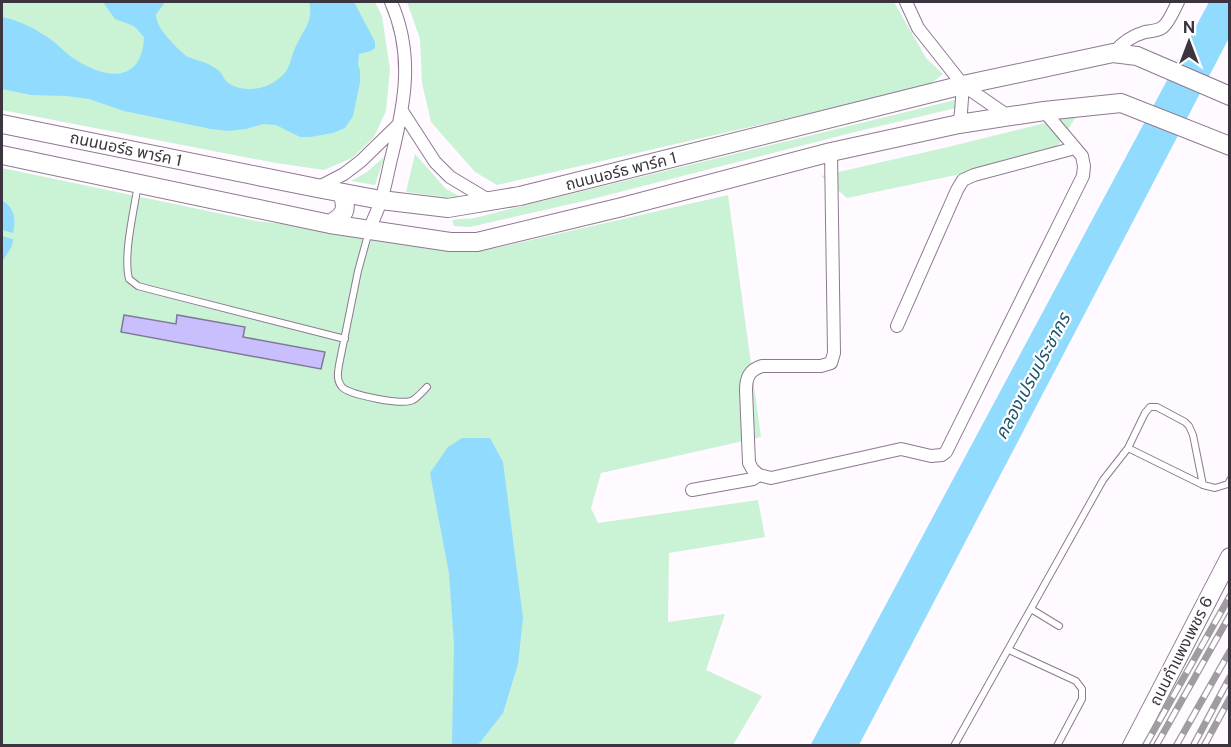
<svg xmlns="http://www.w3.org/2000/svg" width="1231" height="747" font-family="'Public Sans','Noto Sans Thai',sans-serif">
<style>
.green{fill:#caf2d5}
.water{fill:#91dbff}
.building{fill:#cabffe;stroke:#7e7995;stroke-width:1.5}
.lines{fill:none;stroke-linecap:round;stroke-linejoin:round}
.lane-casing{stroke:#8e7990;stroke-width:8}
.street-casing{stroke:#8e7990;stroke-width:14}
.secondary-casing{stroke:#8e7990;stroke-width:20}
.lane{stroke:#fff;stroke-width:6}
.street{stroke:#fff;stroke-width:12}
.secondary{stroke:#fff;stroke-width:18}
.rail-casing{stroke:#a19ba2;stroke-width:7}
.rail{stroke:#fff;stroke-width:4.5;stroke-dasharray:14;stroke-linecap:butt}
.labels{text-anchor:middle;dominant-baseline:central;stroke-width:4.5;stroke-linejoin:round;paint-order:stroke}
.street-label{font-size:16px;fill:#3c343e;stroke:#fff}
.water-label{font-size:18px;font-style:italic;fill:#1c556e;stroke:#fff}
</style>
<rect width="100%" height="100%" fill="#fffaff"/>
<path class="green" d="M2,2H375L382,16L390,69L386,111L374,137L352,158L324,170L276,163L2,110Z
M407,2H894L926,58L943,74L928,86L497,185L475,172L431,122L422,83L420,39Z
M955,100L957,104L956,108L855,132L588,200L470,227L454,226L452,220C464,218 473,220 486,215Z
M1077,115L1057,147L956,175L847,198L821,176L948,147Z
M415,154L446,189L461,197L452,198L406,192Z
M384,157L375,185L351,181L367,172Z
M2,168L256,221L496,248L728,195L761,437L601,473L591,508L598,523L758,500L765,537L669,553L668,622L725,614L706,670L762,696L733,745L2,746Z"/>
<path class="water" d="M103,2H164V4L156,14C156,17 157,21 158,23C161,32 180,52 188,57C195,60 203,61 210,65C213,67 219,70 221,73C223,75 224,79 226,81C238,92 261,91 274,82C293,70 288,61 297,44C304,29 314,20 309,2H354L375,42V48L371,51L359,54L358,65L360,70V82L353,116L345,128L333,133L310,137H300L276,125L263,124L246,129L229,131L211,129L124,111L89,99L66,96L31,95L2,89V17C17,20 30,26 44,35C55,41 63,51 73,58C104,79 142,85 144,37L134,26L115,19Z
M1209,2H1229V38L859,745L810,746Z
M2,201C15,207 16,220 13,233L2,230Z
M2,236L13,239L12,246L2,262Z
M462,438H490L503,462L523,618L518,664L503,713L478,745H452L454,644L449,573L430,473L448,447Z"/>
<path class="building" d="M124,315L176,324L177,315L245,327L243,337L325,352L321,369L121,332Z"/>
<g class="lines">
<defs>
<path id="lane" d="M138,184C134,211 123,254 129,279L138,286L149,289L345,339
M369,231L358,271L339,365C338,372 336,380 342,387C349,395 404,406 413,400C418,397 423,391 427,387
M1128,448L1145,413L1150,407H1157L1185,422L1189,426L1193,435L1203,485
M1031,609L1059,626
M1009,650L1076,681L1082,689V699L1057,746
M954,746L1103,480L1128,448L1203,485L1215,488L1228,484L1230,480"/>
<path id="street" d="M906,2L918,28L963,85L1008,116
M1113,53C1122,43 1131,36 1145,32C1151,31 1158,31 1163,27C1170,21 1174,9 1178,2
M402,111L435,162L450,177L490,201
M959,124L961,112L963,85
M317,188L344,174L361,161L400,123
M369,230C373,220 378,210 381,200C386,185 388,170 392,155C405,102 414,54 391,2
M897,326L957,190L963,180L974,175L1075,148
M759,475L753,470L749,463L746,390C746,378 749,370 762,366H821L831,363L834,353L831,152
M692,490L753,479L759,475L771,478L901,449L931,456L942,455L946,452L1083,176L1084,166L1082,156L1044,111"/>
<path id="secondary" d="M2,124L317,188L381,200L448,208L520,196L963,85L1113,53L1137,56L1230,96
M2,155L330,224L450,242H477L622,207L831,152L959,124L1044,111L1121,103L1230,146
M330,224C345,215 348,210 342,193
M1132,746L1230,557"/>
</defs>
<use href="#lane" class="lane-casing"/>
<use href="#street" class="street-casing"/>
<use href="#secondary" class="secondary-casing"/>
<use href="#lane" class="lane"/>
<use href="#street" class="street"/>
<use href="#secondary" class="secondary"/>
<defs>
<path id="rail" d="M1145,746L1230,596
M1156,746L1230,615
M1176,746L1230,651
M1193,746L1230,677
M1204,746L1230,698"/>
</defs>
<use href="#rail" class="rail-casing"/>
<use href="#rail" class="rail"/>
</g>
<g class="labels">
<g class="street-label">
<text transform="translate(126 149) rotate(12)">ถนนนอร์ธ พาร์ค 1</text>
<text transform="translate(621 171) rotate(-14)">ถนนนอร์ธ พาร์ค 1</text>
<text transform="translate(1181 651) rotate(-63)">ถนนกำแพงเพชร 6</text>
</g>
<g class="water-label">
<text transform="translate(1032 376) rotate(-62)">คลองเปรมประชากร</text>
</g>
</g>
<rect width="1231" height="747" fill="none" stroke="#3c343e" stroke-width="6"/>
<g transform="translate(1189 42)" stroke="#ffffff" stroke-width="4.5" paint-order="stroke">
<path d="M0-4.5L10 22L0 15L-10 22Z" fill="#3c343e"/>
<text y="-9" font-size="16" font-weight="bold" text-anchor="middle" fill="#3c343e">N</text>
</g>
</svg>
